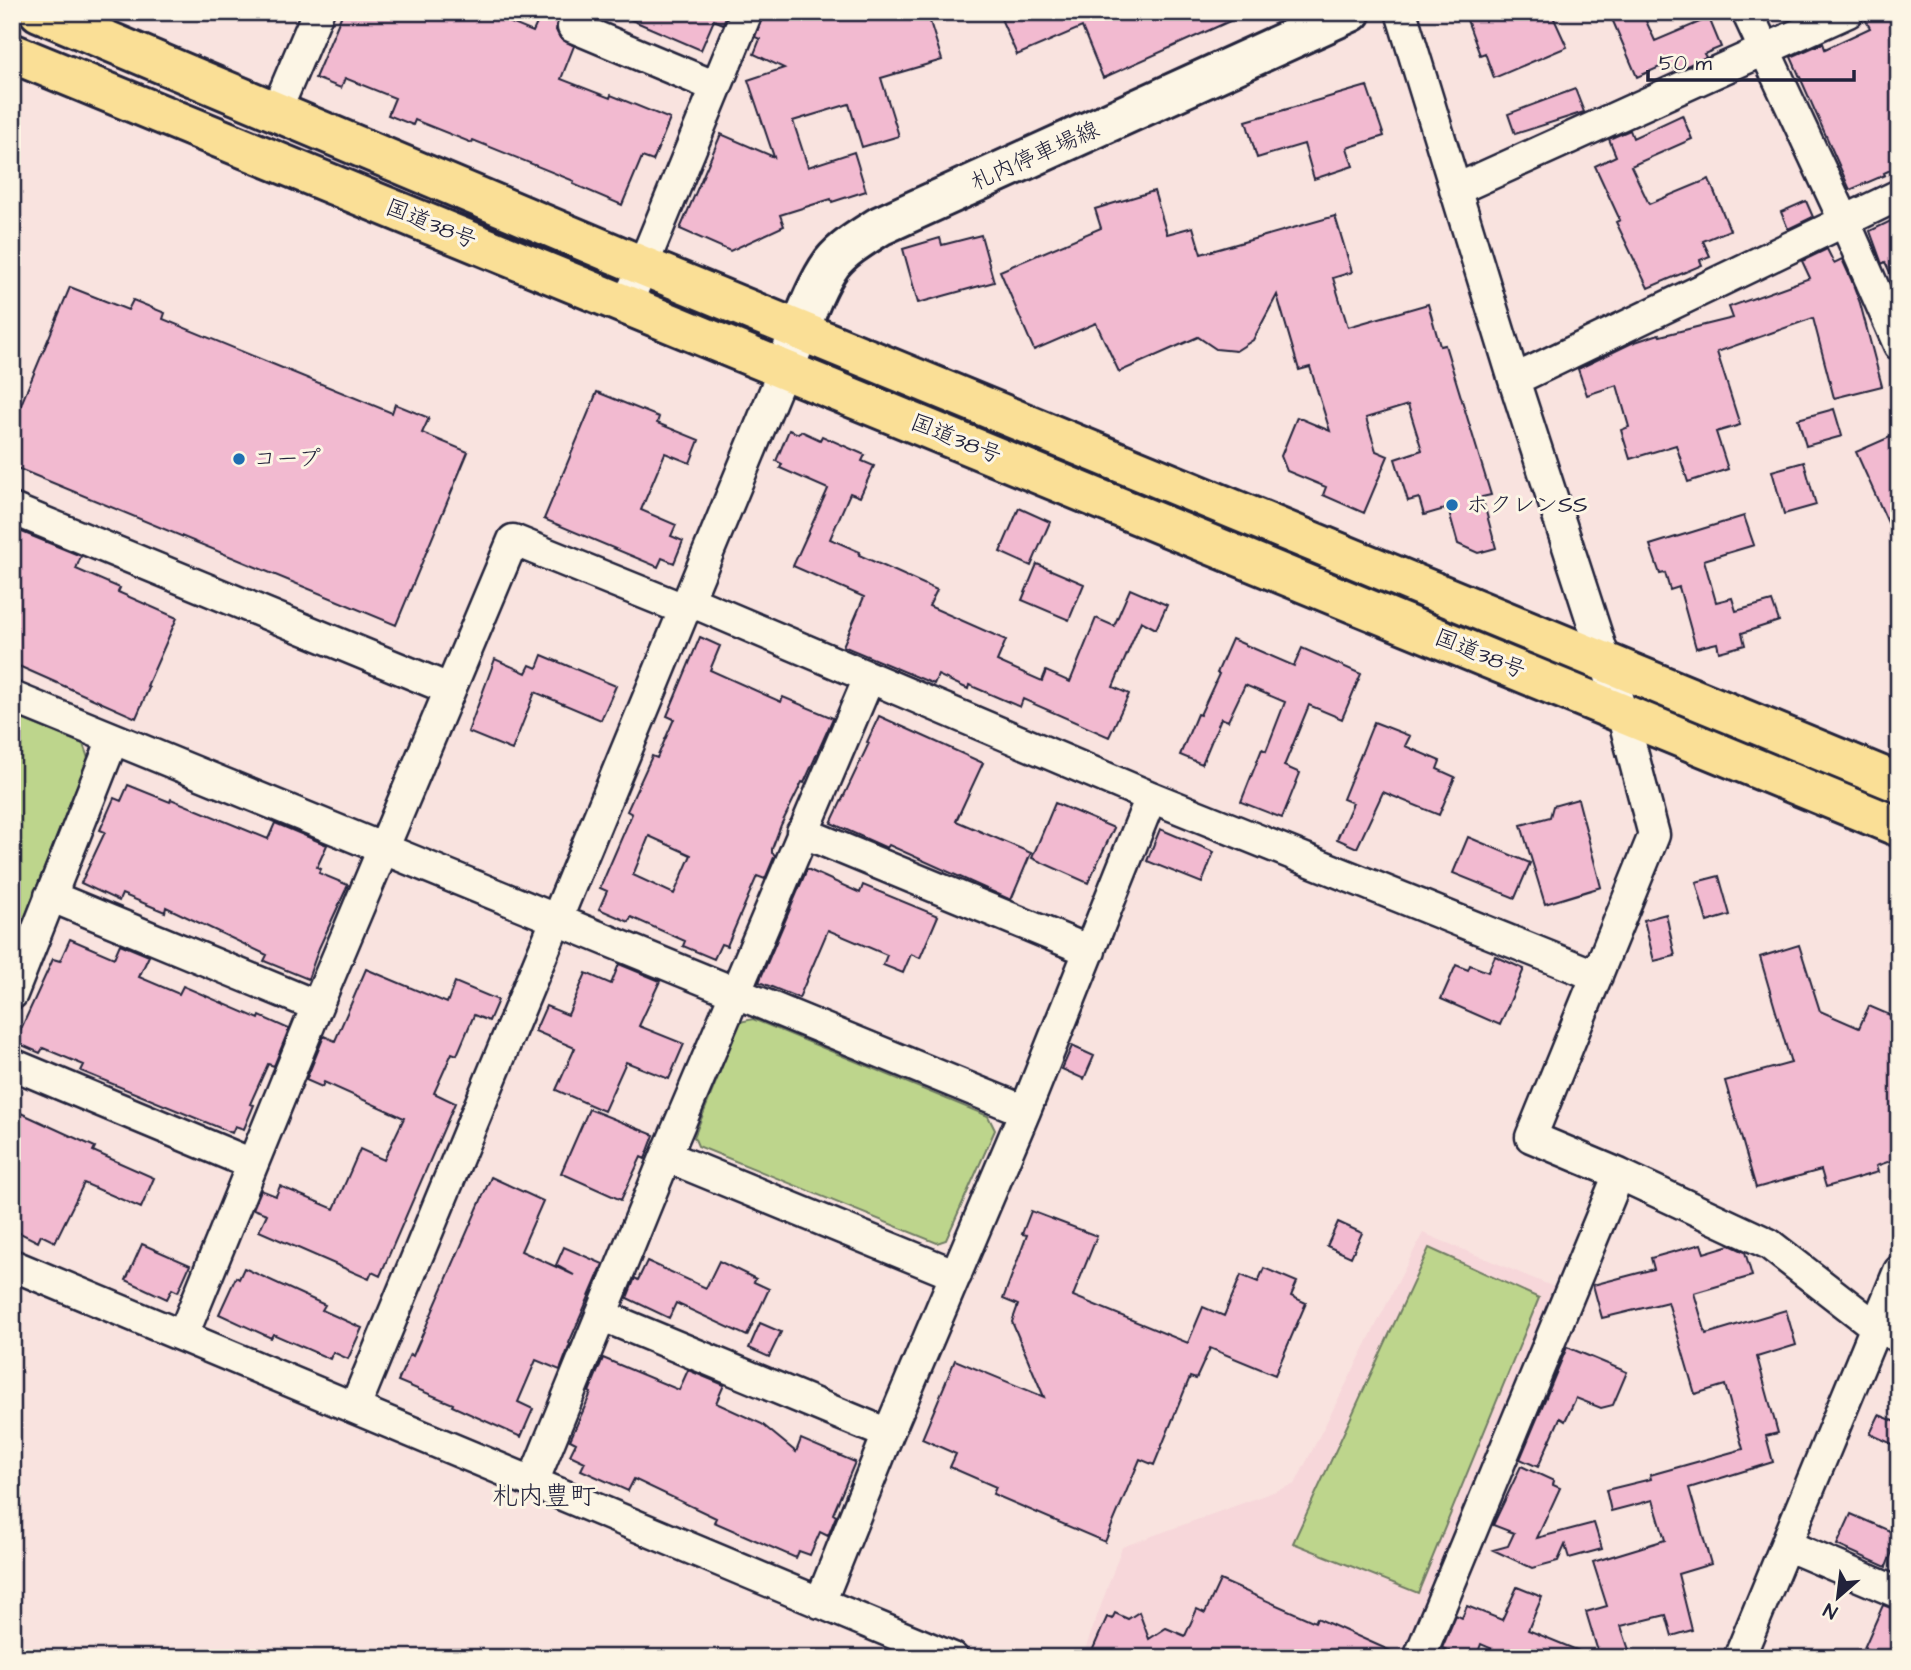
<svg xmlns="http://www.w3.org/2000/svg" width="1911" height="1670" font-family="'Architects Daughter','Klee One',sans-serif">
<style>
.built{fill:#f7d7da}
.green{fill:#bdd58c;stroke:#707c64;stroke-width:2}
.building{fill:#f2bad0;stroke:#22223b;stroke-width:2;fill-rule:evenodd}
.lines{fill:none;stroke-linecap:round;stroke-linejoin:round}
.minor-casing{stroke:#22223b;stroke-width:35}
.secondary-casing{stroke:#22223b;stroke-width:44}
.trunk-casing{stroke:#22223b;stroke-width:44}
.minor{stroke:#fcf5e5;stroke-width:30}
.secondary{stroke:#fcf5e5;stroke-width:38}
.trunk{stroke:#fadf96;stroke-width:38}
.poi-dot{fill:#1f6fb2;stroke:#fcf5e5;stroke-width:2.5}
.labels{text-anchor:middle;dominant-baseline:central;stroke-width:6;stroke-linejoin:round;paint-order:stroke}
.street-label{font-size:23px;fill:#22223b;stroke:#fcf5e5}
.poi-label{font-size:23px;fill:#22223b;stroke:#fcf5e5;text-anchor:start}
.quarter-label{font-size:26px;fill:#22223b;stroke:#fcf5e5}
</style>
<rect width="100%" height="100%" fill="#f9e3df"/>
<filter id="ink" filterUnits="userSpaceOnUse"><feTurbulence type="fractalNoise" baseFrequency=".0143" numOctaves="2"/><feDisplacementMap in="SourceGraphic" scale="14" xChannelSelector="R" yChannelSelector="G"/><feConvolveMatrix kernelMatrix="1 2 1 2 8 2 1 2 1" color-interpolation-filters="sRGB"/></filter>
<g filter="url(#ink)">
<path class="built" d="M1423,1233L1554,1287L1401,1658H1082L1122,1547L1295,1484Z"/>
<path class="green" d="M12,715L83,744L88,758L12,949Z
M753,1019L988,1116L995,1130L946,1240L937,1243L698,1146L694,1137L740,1022Z
M1429,1248L1539,1298L1418,1593L1293,1543Z"/>
<path class="building" d="M343,12H484L533,32L542,12H560L556,30L560,38L574,46L561,79L610,98L611,95L670,119L653,161L642,157L622,205L573,184L574,181L473,140L472,143L415,120L413,125L388,115L395,98L345,78L341,88L315,78Z
M613,12H728L723,24L714,20L701,50Z
M764,12H927L942,60L881,78L899,136L862,147L849,104L793,121L808,167L854,152L866,191L832,202L831,199L780,215L784,226L730,251L680,229L721,134L774,157L748,80L784,68L754,54L760,39L755,37Z
M998,12H1250L1103,78L1082,27L1017,55Z
M1464,12H1551L1567,47L1494,78L1485,53L1480,55Z
M1609,12H1642L1655,41L1709,18L1721,47L1704,54L1706,57L1676,71L1674,67L1671,68L1669,63L1637,77Z
M1865,12H1894L1899,22V166L1884,173L1885,175L1850,190L1791,57L1823,43L1825,49L1870,28L1864,17Z
M1367,86L1384,136L1347,148L1353,166L1314,179L1304,144L1257,158L1246,121Z
M1575,89L1584,112L1515,134L1508,114Z
M1682,115L1692,139L1631,166L1649,204L1709,179L1730,230L1703,241L1710,256L1700,260L1702,265L1648,288L1616,222L1620,220L1595,166L1616,156L1609,139L1630,130L1633,138Z
M1154,191L1167,234L1193,227L1201,254L1335,216L1352,272L1333,278L1348,327L1428,304L1440,346L1445,345L1491,495L1482,497L1496,548L1478,553L1458,544L1448,508L1424,515L1419,498L1408,501L1395,459L1422,450L1408,405L1366,418L1376,451L1388,456L1364,513L1323,495L1326,487L1287,471L1281,456L1297,417L1330,431L1310,367L1299,370L1277,295L1253,340L1236,351L1216,349L1198,337L1119,372L1096,323L1034,350L1000,271L1101,228L1095,209Z
M1806,201L1813,217L1788,229L1781,212Z
M1899,217V291L1885,262L1882,264L1870,231Z
M981,235L994,282L918,303L903,249L940,238L942,245Z
M1827,249L1834,263L1842,259L1851,279L1860,303L1882,386L1834,398L1813,318L1717,352L1740,425L1716,432L1728,469L1688,482L1676,445L1630,459L1621,430L1629,427L1617,385L1587,395L1578,369L1632,343L1659,334L1660,336L1733,318L1729,307L1810,278L1802,261Z
M70,287L128,310L133,300L165,313L163,319L392,413L395,404L429,418L422,433L468,452L396,625L12,466V426Z
M597,392L659,417L657,423L699,440L690,463L665,453L641,510L676,525L671,536L683,541L674,563L662,558L658,567L544,519Z
M1834,409L1842,436L1806,446L1798,419Z
M789,430L799,434L801,431L820,440L822,436L865,455L862,461L874,466L860,497L850,493L830,539L860,552L859,555L937,590L929,606L1006,640L997,661L1042,681L1046,671L1070,682L1096,618L1114,626L1130,589L1167,605L1156,629L1141,621L1113,687L1129,694L1109,737L1023,699L1020,707L969,685L968,689L938,675L934,684L843,646L864,597L793,566L828,489L780,468L782,464L776,461Z
M1899,433V547L1856,452Z
M1804,462L1816,505L1784,514L1772,471Z
M1019,508L1050,522L1031,566L1000,552Z
M1744,516L1754,545L1704,560L1716,602L1732,598L1736,611L1772,601L1779,621L1742,633L1745,645L1719,652L1717,643L1696,648L1679,587L1670,590L1665,573L1660,574L1650,545Z
M12,528L81,556L76,569L120,588L118,592L177,618L147,686L149,688L136,718L12,663Z
M1037,564L1084,584L1069,620L1022,600Z
M700,637L720,646L710,670L781,702L783,697L833,718L804,783L802,782L781,825L772,849V853L775,855L765,879L757,876L727,946L721,944L714,959L683,946L685,941L631,917L629,922L599,909L607,891L600,888L632,814L627,811L652,756L657,758L674,719L667,716ZM649,836L691,855L674,894L633,875Z
M1232,639L1294,666L1302,648L1361,674L1342,719L1309,705L1284,766L1300,773L1282,818L1241,802L1262,749L1266,751L1285,702L1245,685L1228,721L1221,718L1202,764L1180,755L1197,714L1200,715L1219,674L1217,673Z
M542,655L616,686L601,720L535,692L512,750L468,732L495,659L526,673L530,665L537,668Z
M879,716L983,763L956,821L1031,853L1011,900L889,845L887,848L831,823L869,743L867,742Z
M1374,722L1410,736L1405,746L1440,761L1437,769L1455,777L1439,815L1383,792L1357,848L1337,839L1353,803L1343,799Z
M128,785L170,802L171,799L268,839L275,823L327,845L317,867L321,869L319,873L348,885L319,948L308,979L264,961L267,955L166,907L165,912L122,894L119,901L81,883L105,832L100,830L114,798L121,801Z
M1578,799L1601,887L1545,904L1521,825L1550,817L1553,806Z
M1055,803L1114,828L1088,883L1032,858Z
M1160,829L1214,852L1202,883L1147,861Z
M1468,837L1530,863L1515,898L1453,873Z
M807,869L860,893L863,885L938,916L920,958L911,954L903,973L883,965L887,955L828,930L799,998L759,982Z
M1719,876L1730,915L1707,922L1696,882Z
M1666,914L1675,956L1654,961L1644,920Z
M70,939L114,958L120,944L149,956L139,977L179,994L183,986L259,1019L260,1016L289,1029L274,1066L268,1064L250,1104L254,1105L244,1129L235,1126L232,1133L81,1071L84,1065L43,1048L40,1053L15,1042L53,959L60,961Z
M1799,945L1820,1011L1859,1028L1869,1006L1899,1019V1158L1876,1166L1878,1172L1826,1187L1821,1170L1756,1188L1725,1081L1791,1063L1760,957Z
M1495,956L1524,969L1500,1025L1441,999L1456,965L1468,970L1470,965L1488,972Z
M619,964L660,981L639,1026L684,1044L669,1079L626,1062L604,1111L556,1090L575,1048L535,1031L546,1006L568,1015L586,973L611,984Z
M366,969L447,1003L455,982L498,1000L489,1021L474,1015L457,1055L452,1053L434,1093L455,1103L380,1276L372,1272L369,1279L259,1231L267,1214L253,1209L261,1190L276,1196L280,1186L334,1209L360,1149L384,1160L404,1118L324,1082L322,1087L306,1080L324,1036L335,1041Z
M1072,1046L1094,1056L1084,1079L1062,1069Z
M12,1109L95,1147L93,1151L154,1178L141,1208L84,1183L55,1242L41,1235L38,1242L12,1229Z
M589,1109L654,1135L645,1159L641,1157L621,1200L561,1173Z
M491,1177L543,1201L521,1251L574,1275L556,1265L564,1247L603,1264L569,1343L570,1344L560,1370L536,1360L518,1402L533,1409L521,1437L452,1406L453,1404L398,1381L410,1354L413,1356Z
M1031,1211L1097,1236L1073,1296L1188,1343L1203,1307L1224,1316L1241,1275L1258,1282L1264,1268L1297,1282L1291,1296L1306,1303L1275,1375L1210,1348L1196,1379L1190,1377L1154,1465L1140,1459L1105,1542L993,1494L996,1487L950,1467L956,1454L922,1439L955,1360L1044,1397L1012,1322L1018,1305L1003,1299L1027,1235L1022,1234Z
M1338,1222L1362,1233L1351,1257L1327,1246Z
M142,1244L190,1265L178,1292L172,1289L167,1299L126,1280Z
M1701,1244L1704,1253L1730,1245L1745,1252L1752,1276L1694,1293L1706,1334L1786,1310L1796,1345L1757,1357L1778,1433L1766,1436L1773,1462L1689,1488L1711,1564L1678,1574L1692,1630L1672,1636L1666,1615L1621,1626L1629,1650L1623,1651L1625,1658H1600L1586,1612L1607,1606L1593,1562L1665,1540L1653,1500L1611,1511L1606,1490L1651,1479L1650,1475L1743,1449L1725,1385L1695,1394L1668,1302L1602,1318L1593,1285L1654,1269L1651,1258Z
M647,1261L706,1288L719,1261L756,1279L754,1282L769,1289L747,1336L676,1303L669,1318L627,1298L635,1278L638,1280Z
M244,1268L325,1305L322,1310L362,1328L348,1359L333,1352L330,1359L273,1334L271,1338L219,1314L236,1277L239,1279Z
M760,1323L781,1332L769,1357L749,1348Z
M1567,1347L1627,1372L1613,1405L1601,1408L1576,1398L1565,1421L1560,1418L1538,1467L1520,1459Z
M603,1358L679,1390L688,1370L724,1385L716,1403L762,1424L796,1452L801,1439L855,1462L833,1514L836,1516L828,1536L820,1532L810,1555L799,1551L796,1558L714,1522L716,1518L634,1479L628,1491L581,1470L585,1462L570,1455L576,1443L570,1440L591,1393L589,1392Z
M1879,1415L1899,1423V1447L1870,1434Z
M1521,1466L1554,1481L1553,1485L1560,1488L1537,1538L1594,1523L1602,1549L1569,1558L1565,1545L1558,1561L1532,1568L1493,1550L1508,1546L1514,1533L1493,1525Z
M1851,1514L1899,1535L1886,1567L1837,1545Z
M1220,1580L1315,1622L1317,1618L1402,1656V1658H1089L1107,1617L1112,1619L1115,1613L1128,1619L1139,1612L1149,1639L1166,1628L1185,1636L1197,1609L1205,1613Z
M1517,1587L1542,1597L1528,1630L1596,1658H1513L1481,1644L1476,1658H1465L1442,1648L1456,1615L1462,1618L1467,1606L1502,1620Z
M1883,1605L1899,1611V1658H1886L1864,1648Z"/>
<g class="lines">
<defs>
<path id="minor" d="M579,12L573,27L716,87
M1401,12L1514,380L1622,713L1654,835L1531,1137L1619,1174L1769,1244L1876,1327L1899,1337
M1747,12L1844,220L1899,345
M276,111L318,12
M1455,190L1848,12
M627,304L747,12
M1514,380L1899,195
M12,509L449,689
M690,601L1151,797L1597,976
M12,697L1025,1111
M802,832L1090,951
M50,896L317,1006
M12,994L113,739
M12,1064L252,1164
M666,1156L956,1275
M12,1265L953,1658
M601,1315L888,1434
M183,1335L317,1006L513,540L686,610
M355,1407L784,369
M533,1482L666,1156L869,678
M1786,1545L1899,1593
M820,1603L888,1434L1025,1111L1151,797
M1419,1658L1619,1174
M1739,1658L1899,1271"/>
<path id="secondary" d="M784,369C798,338 812,290 832,263C844,248 863,237 880,226L1351,12"/>
<path id="trunk" d="M39,12L643,266L1899,783
M12,53L1899,827"/>
</defs>
<use href="#minor" class="minor-casing"/>
<use href="#secondary" class="secondary-casing"/>
<use href="#trunk" class="trunk-casing"/>
<use href="#minor" class="minor"/>
<use href="#secondary" class="secondary"/>
<use href="#trunk" class="trunk"/>
</g>
</g>
<g class="poi-dot">
<circle cx="239" cy="459" r="7"/>
<circle cx="1452" cy="505" r="7"/>
</g>
<g class="labels">
<g class="street-label">
<text transform="translate(1035 156) rotate(-24)">札内停車場線</text>
<text transform="translate(431 224) rotate(22)">国道38号</text>
<text transform="translate(956 439) rotate(22)">国道38号</text>
<text transform="translate(1480 654) rotate(22)">国道38号</text>
</g>
<g class="poi-label">
<text x="253" y="459">コープ</text>
<text x="1466" y="505">ホクレンSS</text>
</g>
<g class="quarter-label">
<text x="544" y="1496">札内豊町</text>
</g>
</g>
<rect width="1911" height="1670" fill="none" stroke="#fcf5e5" stroke-width="42"/>
<rect x="21" y="21" width="1869" height="1628" fill="none" stroke="#22223b" stroke-width="2.5" filter="url(#ink)"/>
<g transform="translate(1838 1597) rotate(208)" stroke="#fcf5e5" stroke-width="5" paint-order="stroke">
<path d="M0-5L12 26L0 18L-12 26Z" fill="#22223b"/>
<text y="-10" font-size="19" font-weight="bold" text-anchor="middle" fill="#22223b">N</text>
</g>
<path d="M1648 70v10h206v-10" fill="none" stroke="#22223b" stroke-width="3.5"/>
<text x="1659" y="70" font-size="21" fill="#22223b" stroke="#fcf5e5" stroke-width="5" paint-order="stroke">50 m</text>
</svg>
